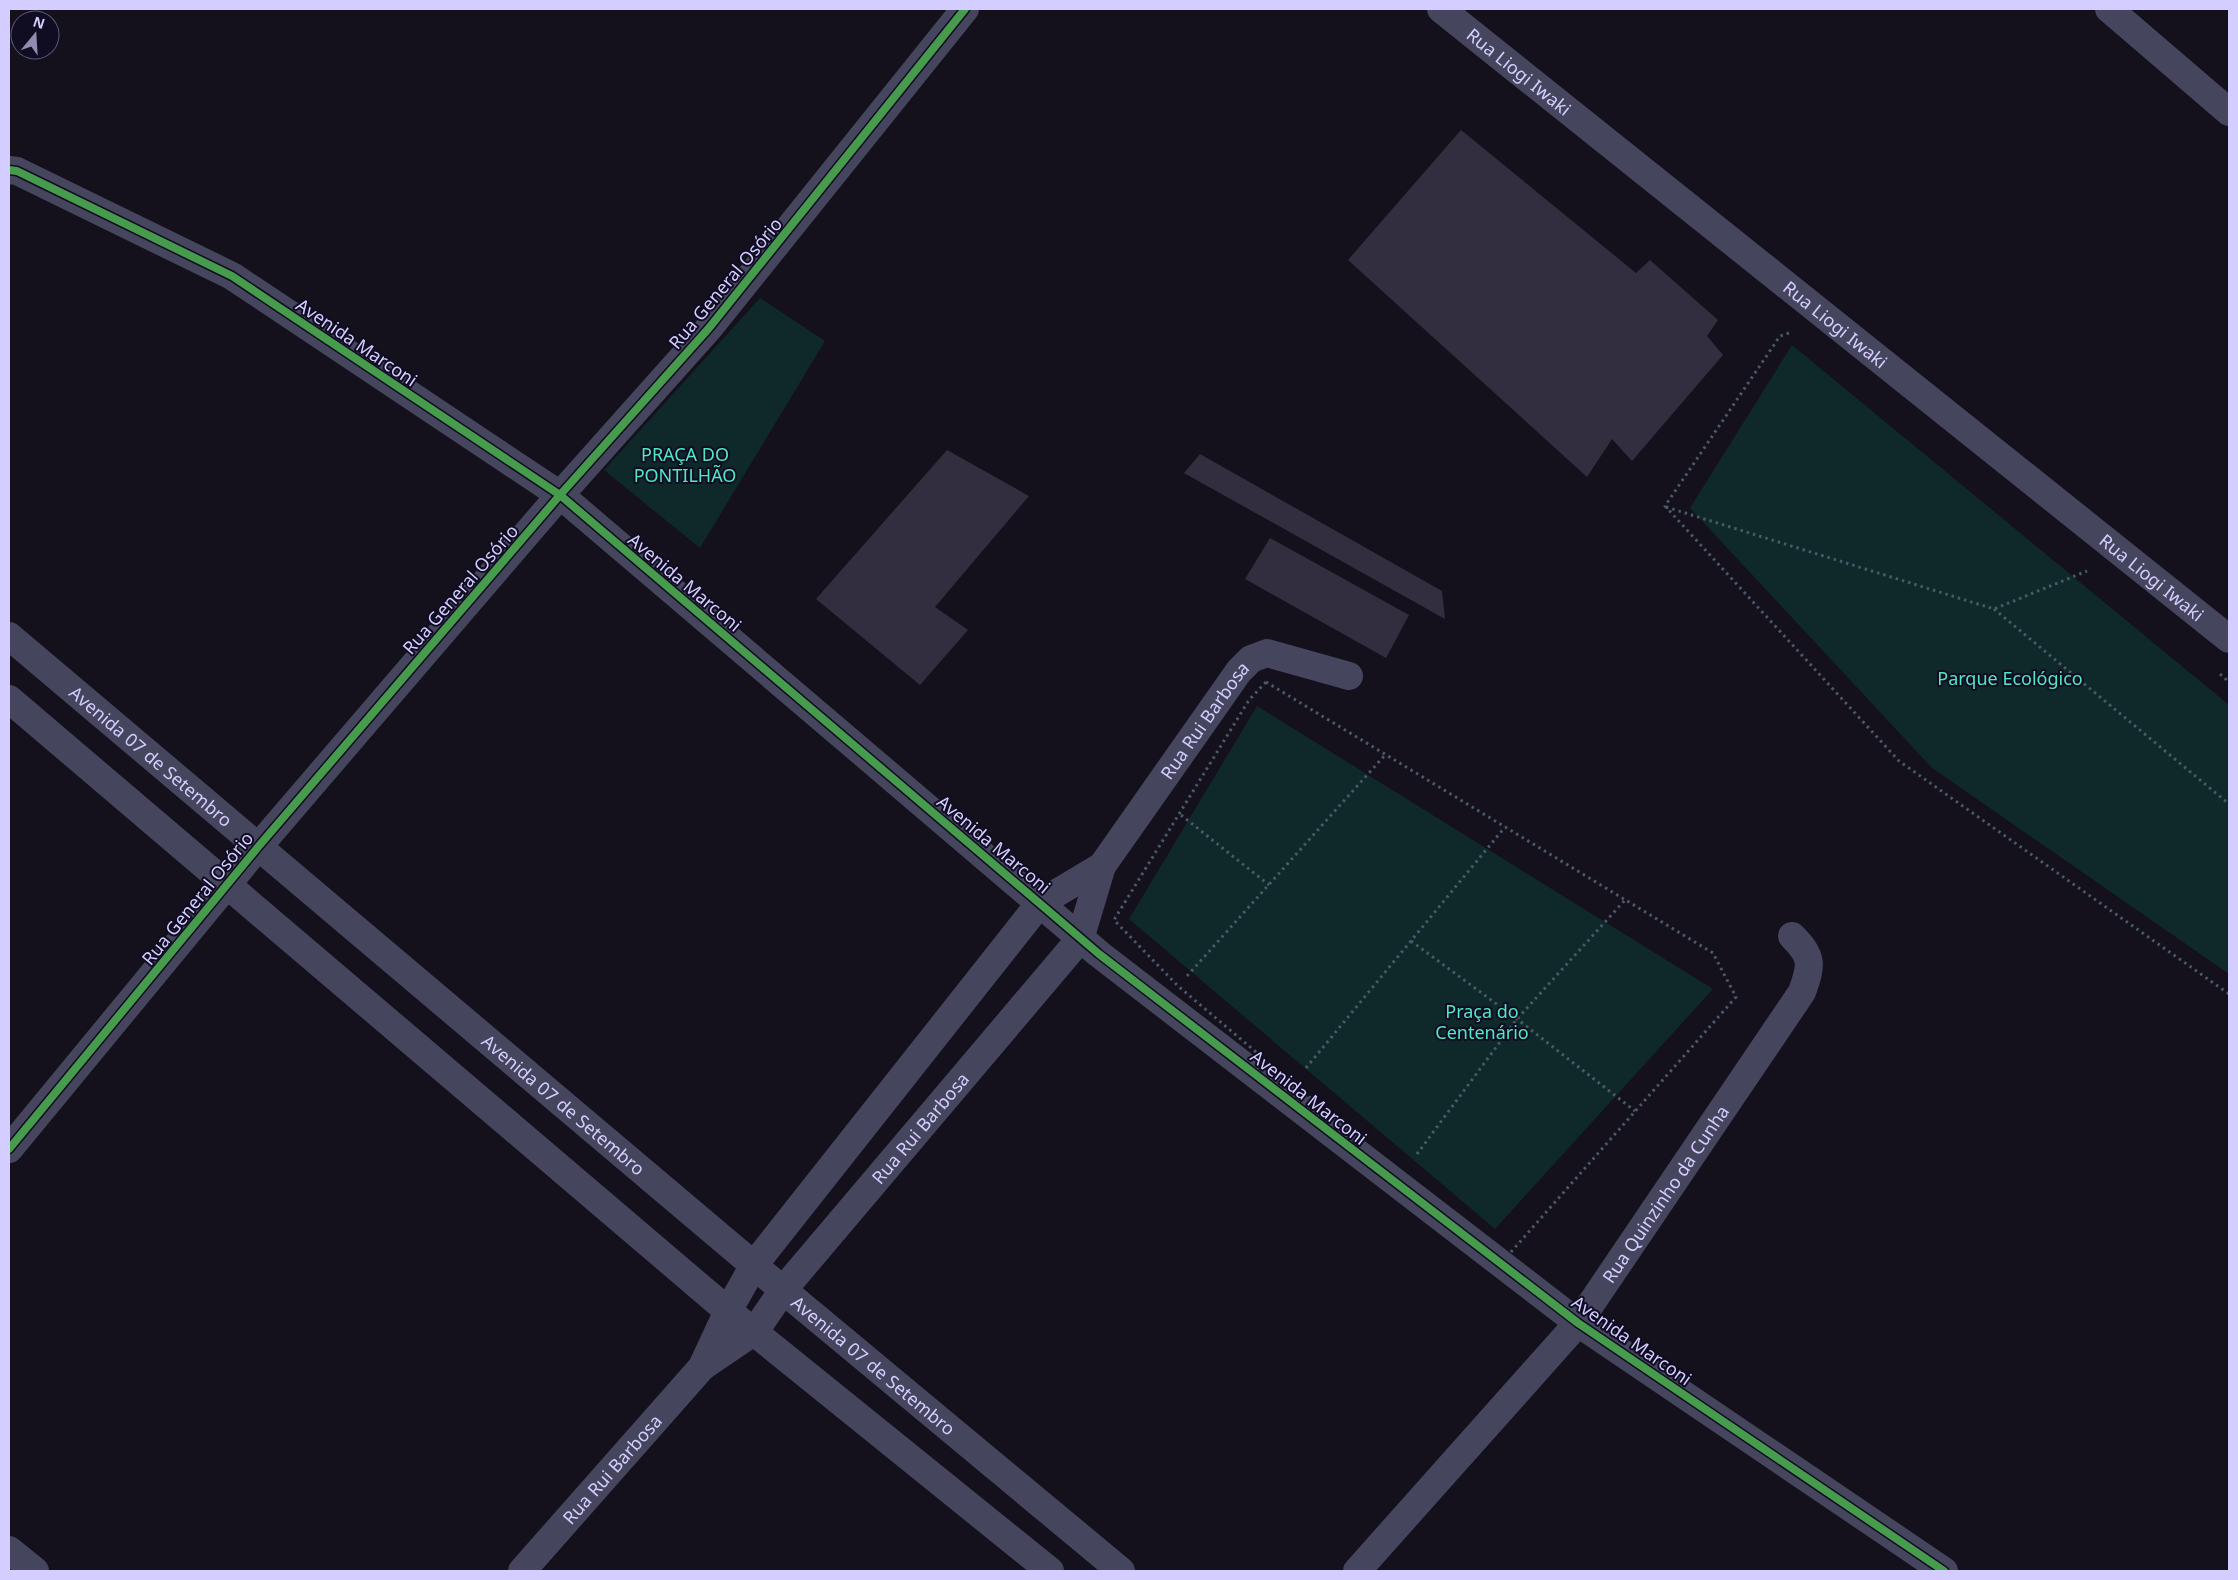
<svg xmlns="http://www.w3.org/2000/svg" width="2238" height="1580" font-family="'Noto Sans',sans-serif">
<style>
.green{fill:#0f282a}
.building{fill:#322e3f}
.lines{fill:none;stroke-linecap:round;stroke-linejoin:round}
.path{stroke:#495969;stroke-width:3;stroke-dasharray:2.5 4;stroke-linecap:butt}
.street{stroke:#46455e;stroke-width:28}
.cycleway-casing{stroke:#100c22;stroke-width:11}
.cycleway{stroke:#469c4c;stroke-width:8}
.labels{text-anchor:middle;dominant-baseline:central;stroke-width:4;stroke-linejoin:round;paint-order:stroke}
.street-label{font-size:18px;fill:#d4cdff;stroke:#100c22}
.park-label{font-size:18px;fill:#51e7c5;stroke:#100c22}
</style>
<rect width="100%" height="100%" fill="#14111d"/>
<path class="green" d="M760,298L825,341L700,548L604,470Z
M1792,345L2229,705V974L1932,768L1690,508Z
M1257,706L1713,989L1495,1229L1129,919Z"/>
<path class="building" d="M1461,130L1636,273L1650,260L1718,320L1707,336L1723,355L1632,461L1612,439L1587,477L1348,260Z
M947,450L1029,496L935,607L968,630L920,685L816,599Z
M1200,454L1442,591L1445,619L1184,473Z
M1270,538L1409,615L1386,658L1245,579Z"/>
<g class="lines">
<path class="path" d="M1789,333L1780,336L1665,506L1899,761L2229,994
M1666,507L1994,609L2087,571
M1994,609L2229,804
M2220,674L2229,682
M1266,682L1713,953L1736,997L1503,1261L1178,986L1114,920L1249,700Z
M1181,815L1269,885
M1411,941L1517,1019L1635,1111
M1187,976L1385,755
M1306,1068L1505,827
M1417,1154L1517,1019L1625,900"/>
<g class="street">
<path id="s1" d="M1441,9L2229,639"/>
<path d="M2109,9L2229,112"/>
<path d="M9,170L17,171L232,276L560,495L1099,954L1578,1323L1944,1571"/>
<path id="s2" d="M9,636L783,1290L1121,1571"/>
<path d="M9,699L728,1311L1050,1571"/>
<path d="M9,1149L258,847L560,495L709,328L965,9"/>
<path d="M702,1367L728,1311L754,1265L1040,903L1102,866"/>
<path d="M9,1550L35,1571"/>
<path id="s3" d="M522,1571L702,1367L755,1331L783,1290L1080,939L1102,866L1239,671L1251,659L1267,653L1349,676"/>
<path id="s4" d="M1357,1571L1578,1323L1802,992C1812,964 1813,957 1792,936"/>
</g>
<defs>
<path id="cycleway" d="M9,170L17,171L232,276L560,495L1099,954L1578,1323L1944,1571
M9,1149L258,847L560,495L709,328L965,9"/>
</defs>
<use href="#cycleway" class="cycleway-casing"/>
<use href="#cycleway" class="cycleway"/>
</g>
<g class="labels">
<g class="street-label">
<text stroke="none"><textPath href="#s1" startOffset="100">Rua Liogi Iwaki</textPath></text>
<text transform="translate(725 283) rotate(-50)">Rua General Osório</text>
<text stroke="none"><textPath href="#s1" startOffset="505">Rua Liogi Iwaki</textPath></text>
<text transform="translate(357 342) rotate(34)">Avenida Marconi</text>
<text stroke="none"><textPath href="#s1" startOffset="910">Rua Liogi Iwaki</textPath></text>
<text transform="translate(685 582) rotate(40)">Avenida Marconi</text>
<text transform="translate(460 589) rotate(-49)">Rua General Osório</text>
<text stroke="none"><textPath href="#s3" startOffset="1100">Rua Rui Barbosa</textPath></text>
<text stroke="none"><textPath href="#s2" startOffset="186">Avenida 07 de Setembro</textPath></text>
<text transform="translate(994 844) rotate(40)">Avenida Marconi</text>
<text transform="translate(197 898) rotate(-51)">Rua General Osório</text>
<text transform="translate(1309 1097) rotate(38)">Avenida Marconi</text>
<text stroke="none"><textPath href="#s2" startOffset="726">Avenida 07 de Setembro</textPath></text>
<text stroke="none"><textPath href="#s3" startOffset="598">Rua Rui Barbosa</textPath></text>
<text stroke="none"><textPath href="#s4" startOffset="488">Rua Quinzinho da Cunha</textPath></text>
<text transform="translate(1632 1340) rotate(35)">Avenida Marconi</text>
<text stroke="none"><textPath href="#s2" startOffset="1131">Avenida 07 de Setembro</textPath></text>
<text stroke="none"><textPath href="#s3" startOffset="136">Rua Rui Barbosa</textPath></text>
</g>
<g class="park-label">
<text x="685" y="454">PRAÇA DO<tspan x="685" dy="21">PONTILHÃO</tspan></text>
<text x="2010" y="678">Parque Ecológico</text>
<text x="1482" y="1011">Praça do<tspan x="1482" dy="21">Centenário</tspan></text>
</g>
</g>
<rect width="2238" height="1580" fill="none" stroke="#d4cdff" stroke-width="20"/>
<g transform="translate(35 35) rotate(18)"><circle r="24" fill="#100c22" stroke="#5e597a"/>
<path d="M0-4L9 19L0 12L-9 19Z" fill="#918bb0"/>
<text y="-8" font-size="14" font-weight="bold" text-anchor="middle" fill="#d4cdff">N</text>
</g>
</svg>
